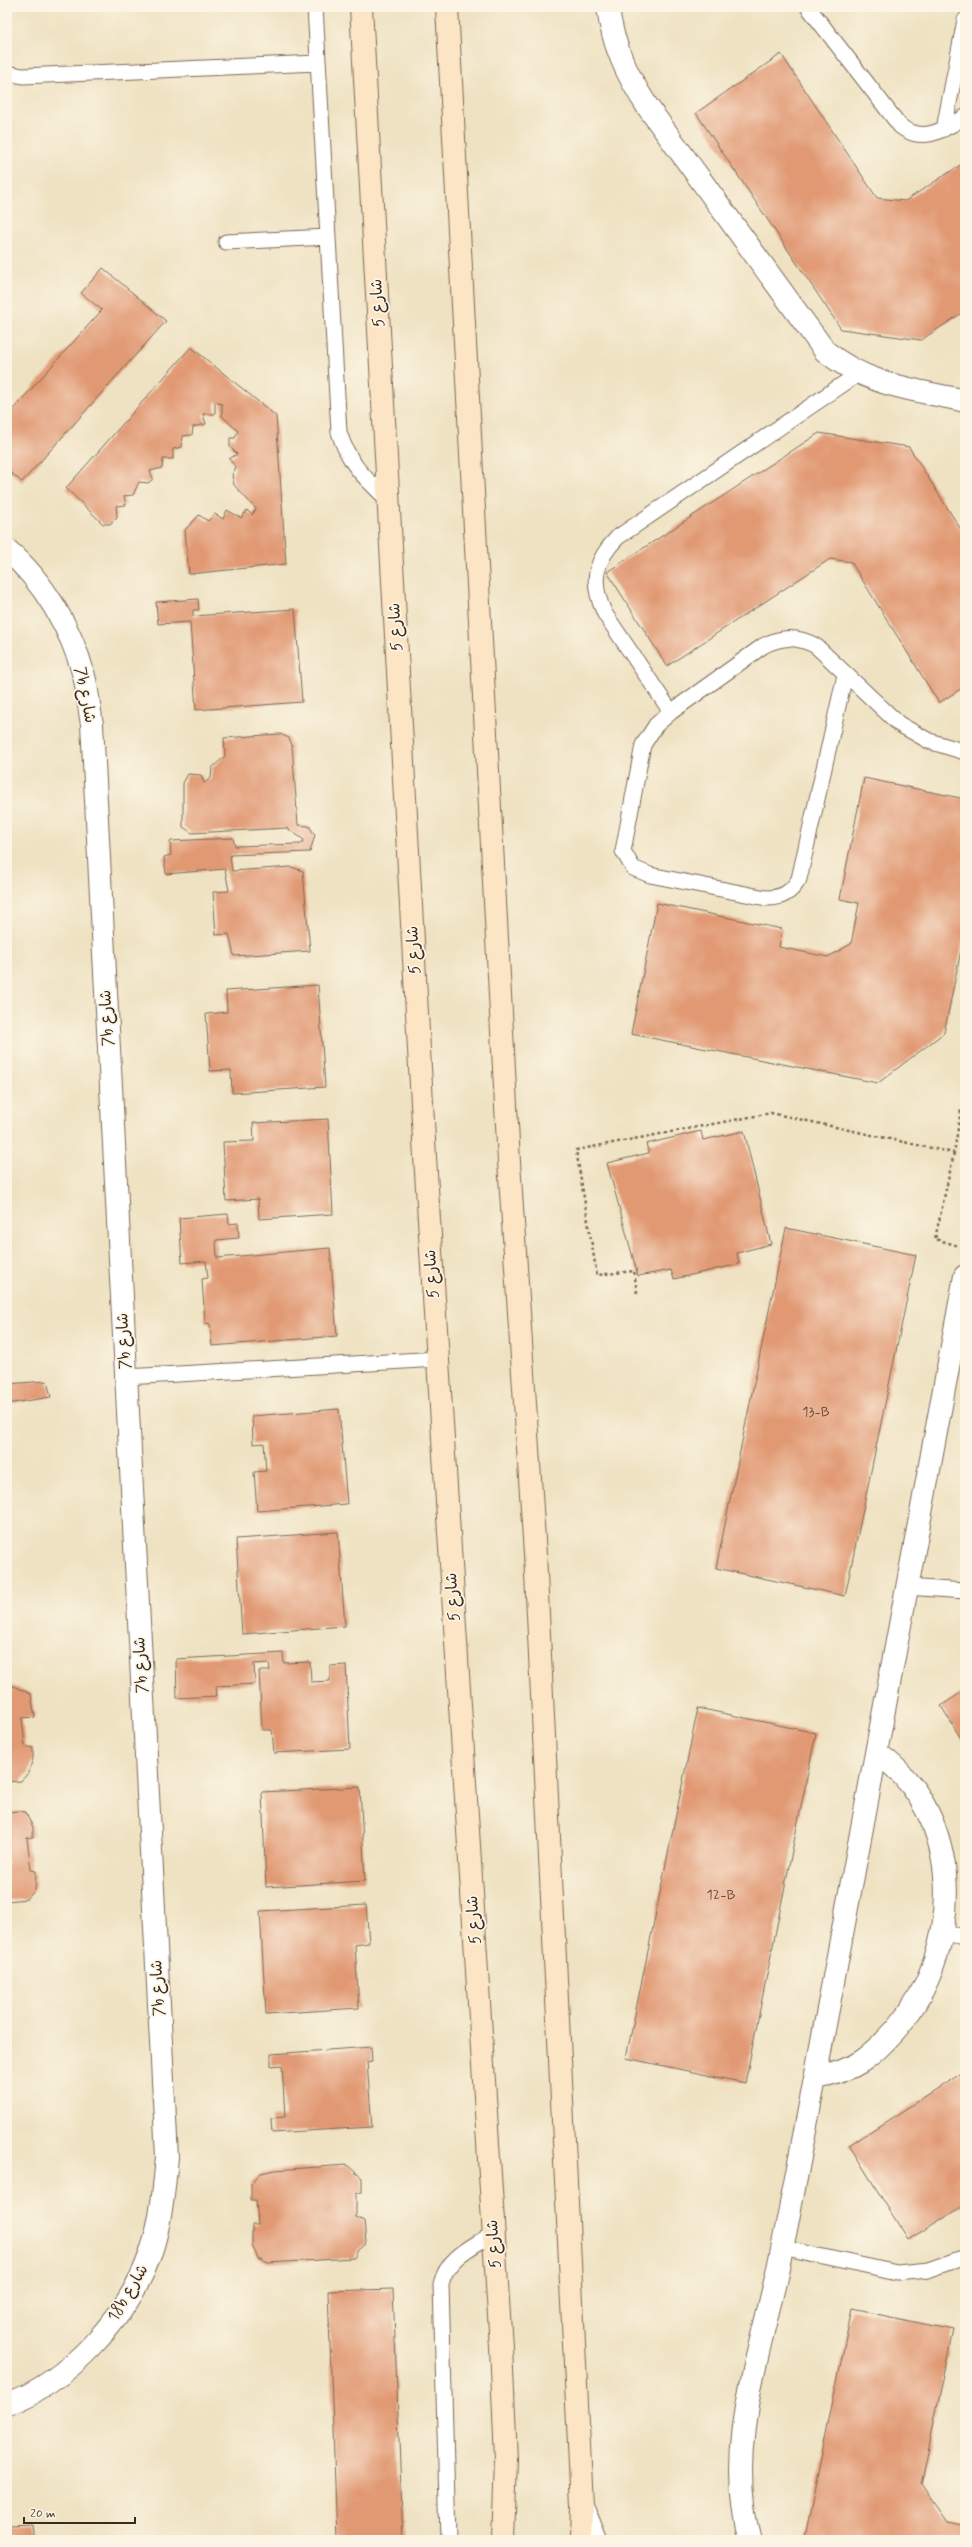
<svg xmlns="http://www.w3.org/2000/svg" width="972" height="2547" font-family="Mynerve,'Playpen Sans Arabic',sans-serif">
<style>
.building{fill:#e19973}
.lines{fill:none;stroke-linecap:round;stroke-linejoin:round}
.lane-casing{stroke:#7a6a57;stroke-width:17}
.street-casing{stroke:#7a6a57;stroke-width:24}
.secondary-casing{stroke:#7a6a57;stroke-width:24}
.path{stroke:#7a6a57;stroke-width:2.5;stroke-dasharray:3 3;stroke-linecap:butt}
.lane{stroke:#fff;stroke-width:15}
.street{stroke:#fff;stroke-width:22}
.secondary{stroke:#fce5c4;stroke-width:22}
.labels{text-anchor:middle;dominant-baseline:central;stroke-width:3.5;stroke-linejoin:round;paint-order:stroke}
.number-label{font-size:14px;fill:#644633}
.street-label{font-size:16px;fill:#3b2a1e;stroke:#fcf5e5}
</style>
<rect width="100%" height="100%" fill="#fcf5e5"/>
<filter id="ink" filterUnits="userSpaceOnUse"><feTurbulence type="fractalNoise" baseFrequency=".025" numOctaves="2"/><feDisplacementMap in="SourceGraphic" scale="8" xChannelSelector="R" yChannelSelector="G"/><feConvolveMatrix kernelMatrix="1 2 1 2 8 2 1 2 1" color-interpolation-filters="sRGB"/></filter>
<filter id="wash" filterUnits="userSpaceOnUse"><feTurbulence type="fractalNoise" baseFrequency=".012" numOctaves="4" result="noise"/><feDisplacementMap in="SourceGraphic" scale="16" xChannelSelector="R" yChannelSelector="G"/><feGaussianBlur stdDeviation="0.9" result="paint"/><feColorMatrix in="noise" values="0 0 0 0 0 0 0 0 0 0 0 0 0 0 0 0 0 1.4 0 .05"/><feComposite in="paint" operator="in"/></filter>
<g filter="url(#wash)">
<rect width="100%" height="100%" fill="#efe2c2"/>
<g id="blocks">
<path class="building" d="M781,54L877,198L905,201L965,162V311L921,340L841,329L696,113Z
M103,268L166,321L22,482L7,470V416L102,310L81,293Z
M191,347L276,416L286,564L189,574L185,530L199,515L208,521L215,514L223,519L227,510L241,518L247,510L252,515L256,509L234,485L232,475L236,467L229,459L237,454L230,447V438H235L238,431L222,416V404L215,402V414H203L206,424L193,427L192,435L183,436L182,447L173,449V459H163L162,468L150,471L153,479L148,483L139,482L133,495L124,496L126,505L116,506L117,517L110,524H103L66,488Z
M819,433L909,447L965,536V686L939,703L851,562L830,559L667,666L607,572Z
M198,599L199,610H193V616L295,609L302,702L196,710L190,622L158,624L156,602Z
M280,734L289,738L292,745L298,825L309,826L315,835L310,852L230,855L232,871L291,867L303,871L310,951L234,956L229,934L216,935L213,892L229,891L225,869L166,874L164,857L171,855L170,841L233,838L235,846L301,844L304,840L287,828L192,833L183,827V783L188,774L201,775L204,783L211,778L212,768L225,756L224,738Z
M864,778L965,799V931L944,1033L878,1083L631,1034L657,903L782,929L779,947L828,957L851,944L859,903L840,899Z
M318,985L325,1087L232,1093L231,1070L210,1071L206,1014L227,1012L226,991Z
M328,1119L333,1214L259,1219L258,1199L226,1201L223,1142L254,1141L253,1123Z
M701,1131L703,1140L744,1131L771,1244L737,1253L739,1264L674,1279L671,1270L638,1276L607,1163L649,1153L646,1144Z
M228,1214L229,1224L238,1223L239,1238L216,1240L217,1258L330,1248L337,1336L212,1346L210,1324L205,1323L202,1279L208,1278L206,1261L182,1263L179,1218Z
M786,1228L916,1255L845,1596L716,1568Z
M47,1381L51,1397L7,1404V1384Z
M339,1409L347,1504L257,1511L254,1472L266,1471L264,1443L253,1444L252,1416Z
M338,1532L345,1626L242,1634L236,1539Z
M283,1653L284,1663L310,1662L311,1682L330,1681V1666L346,1665L350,1749L274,1753L272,1730H262L259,1671H270L269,1663L254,1664L255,1684L216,1686L217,1696L177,1698L176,1659Z
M13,1686L31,1694L35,1717L22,1718L25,1746L33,1748V1758L29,1772L21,1781L7,1782V1687Z
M965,1690V1745L941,1706Z
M698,1708L816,1733L745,2083L626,2058Z
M360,1787L365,1881L266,1887L262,1792Z
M19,1811L25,1812L33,1827V1837L27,1838L31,1870L36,1871L35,1890L27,1899L7,1901V1812Z
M366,1905L369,1943L355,1945L359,2008L266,2014L260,1911Z
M371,2047L372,2061L367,2062L372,2127L272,2133L271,2118L285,2117L282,2065L271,2066V2054Z
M965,2071V2204L908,2240L849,2145Z
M347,2165L362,2178V2192L356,2194V2217L364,2221L366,2243L358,2250L354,2258L268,2263L258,2258L252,2246V2225H258L256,2200H251V2183L261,2173L275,2170Z
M393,2289L403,2540H337L328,2291Z
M852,2309L953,2330L921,2485L947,2522L965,2526V2540H804Z
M8,2519L9,2526L32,2525L34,2540H7Z"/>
</g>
</g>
<g filter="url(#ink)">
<use href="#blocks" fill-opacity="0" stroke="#7a6a57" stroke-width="1"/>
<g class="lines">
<defs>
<path id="lane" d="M315,7L339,432C349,465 365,478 389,501
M808,7L900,126C923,144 943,130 965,117
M7,73L23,76L318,63
M944,129L965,20
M226,242L328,237
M845,675L799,879C791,893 782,898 766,898L650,875L633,868L623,851L643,745L656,725L671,712L763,646C782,636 797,636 816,646L899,724L929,741L965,752
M671,712L605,614C590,583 594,561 618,537L858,374
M126,1377L438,1359
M906,1587L965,1591
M943,1933L965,1937
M782,2248L897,2273L928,2270L965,2257
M448,2540L441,2284C447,2257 472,2247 494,2233"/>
<path id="street" d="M608,7C612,44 627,75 647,106L825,351C868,386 912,389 965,401
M7,550C43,580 72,630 84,676C88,691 89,708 92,724L167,2157C164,2190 161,2223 150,2255C129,2315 68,2383 7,2404
M816,2078C855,2071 872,2057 898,2027C964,1949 966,1815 877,1753
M582,2505L596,2540
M750,2540C725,2453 758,2359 777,2273C790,2212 801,2151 813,2089C866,1819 914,1547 965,1276"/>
<path id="secondary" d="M361,7L425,1157L501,2347L506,2460L503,2540
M447,7L509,1162L535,1554L582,2505L581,2540"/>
</defs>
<use href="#lane" class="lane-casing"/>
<use href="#street" class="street-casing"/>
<use href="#secondary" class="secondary-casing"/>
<path class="path" d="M954,1153L935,1239L959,1246
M637,1293L634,1271L597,1275L576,1150L771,1113L954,1153L961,1110L965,1111"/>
<use href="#lane" class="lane"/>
<use href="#street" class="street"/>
<use href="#secondary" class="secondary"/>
</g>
</g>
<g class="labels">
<g class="number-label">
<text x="816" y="1412">13-B</text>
<text x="721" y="1895">12-B</text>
</g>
<g class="street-label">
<text transform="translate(378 303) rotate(-93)">شارع 5</text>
<text transform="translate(396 627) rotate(-93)">شارع 5</text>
<text transform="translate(85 695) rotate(79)">7b شارع</text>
<text transform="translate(414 950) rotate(-93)">شارع 5</text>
<text transform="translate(107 1018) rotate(-93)">7b شارع</text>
<text transform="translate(432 1274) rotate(-94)">شارع 5</text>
<text transform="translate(124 1341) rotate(-93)">7b شارع</text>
<text transform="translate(453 1597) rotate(-94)">شارع 5</text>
<text transform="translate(141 1665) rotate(-93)">7b شارع</text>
<text transform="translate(474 1920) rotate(-94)">شارع 5</text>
<text transform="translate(158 1988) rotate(-93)">7b شارع</text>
<text transform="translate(494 2244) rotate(-94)">شارع 5</text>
<text transform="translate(128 2293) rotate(-59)">18b شارع</text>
</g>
</g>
<rect width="972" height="2547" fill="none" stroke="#fcf5e5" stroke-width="24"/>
<path d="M24 2517v6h111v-6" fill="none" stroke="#3b2a1e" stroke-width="2"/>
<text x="30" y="2517" font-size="12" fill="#3b2a1e" stroke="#fcf5e5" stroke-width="3" paint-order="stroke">20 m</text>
</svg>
